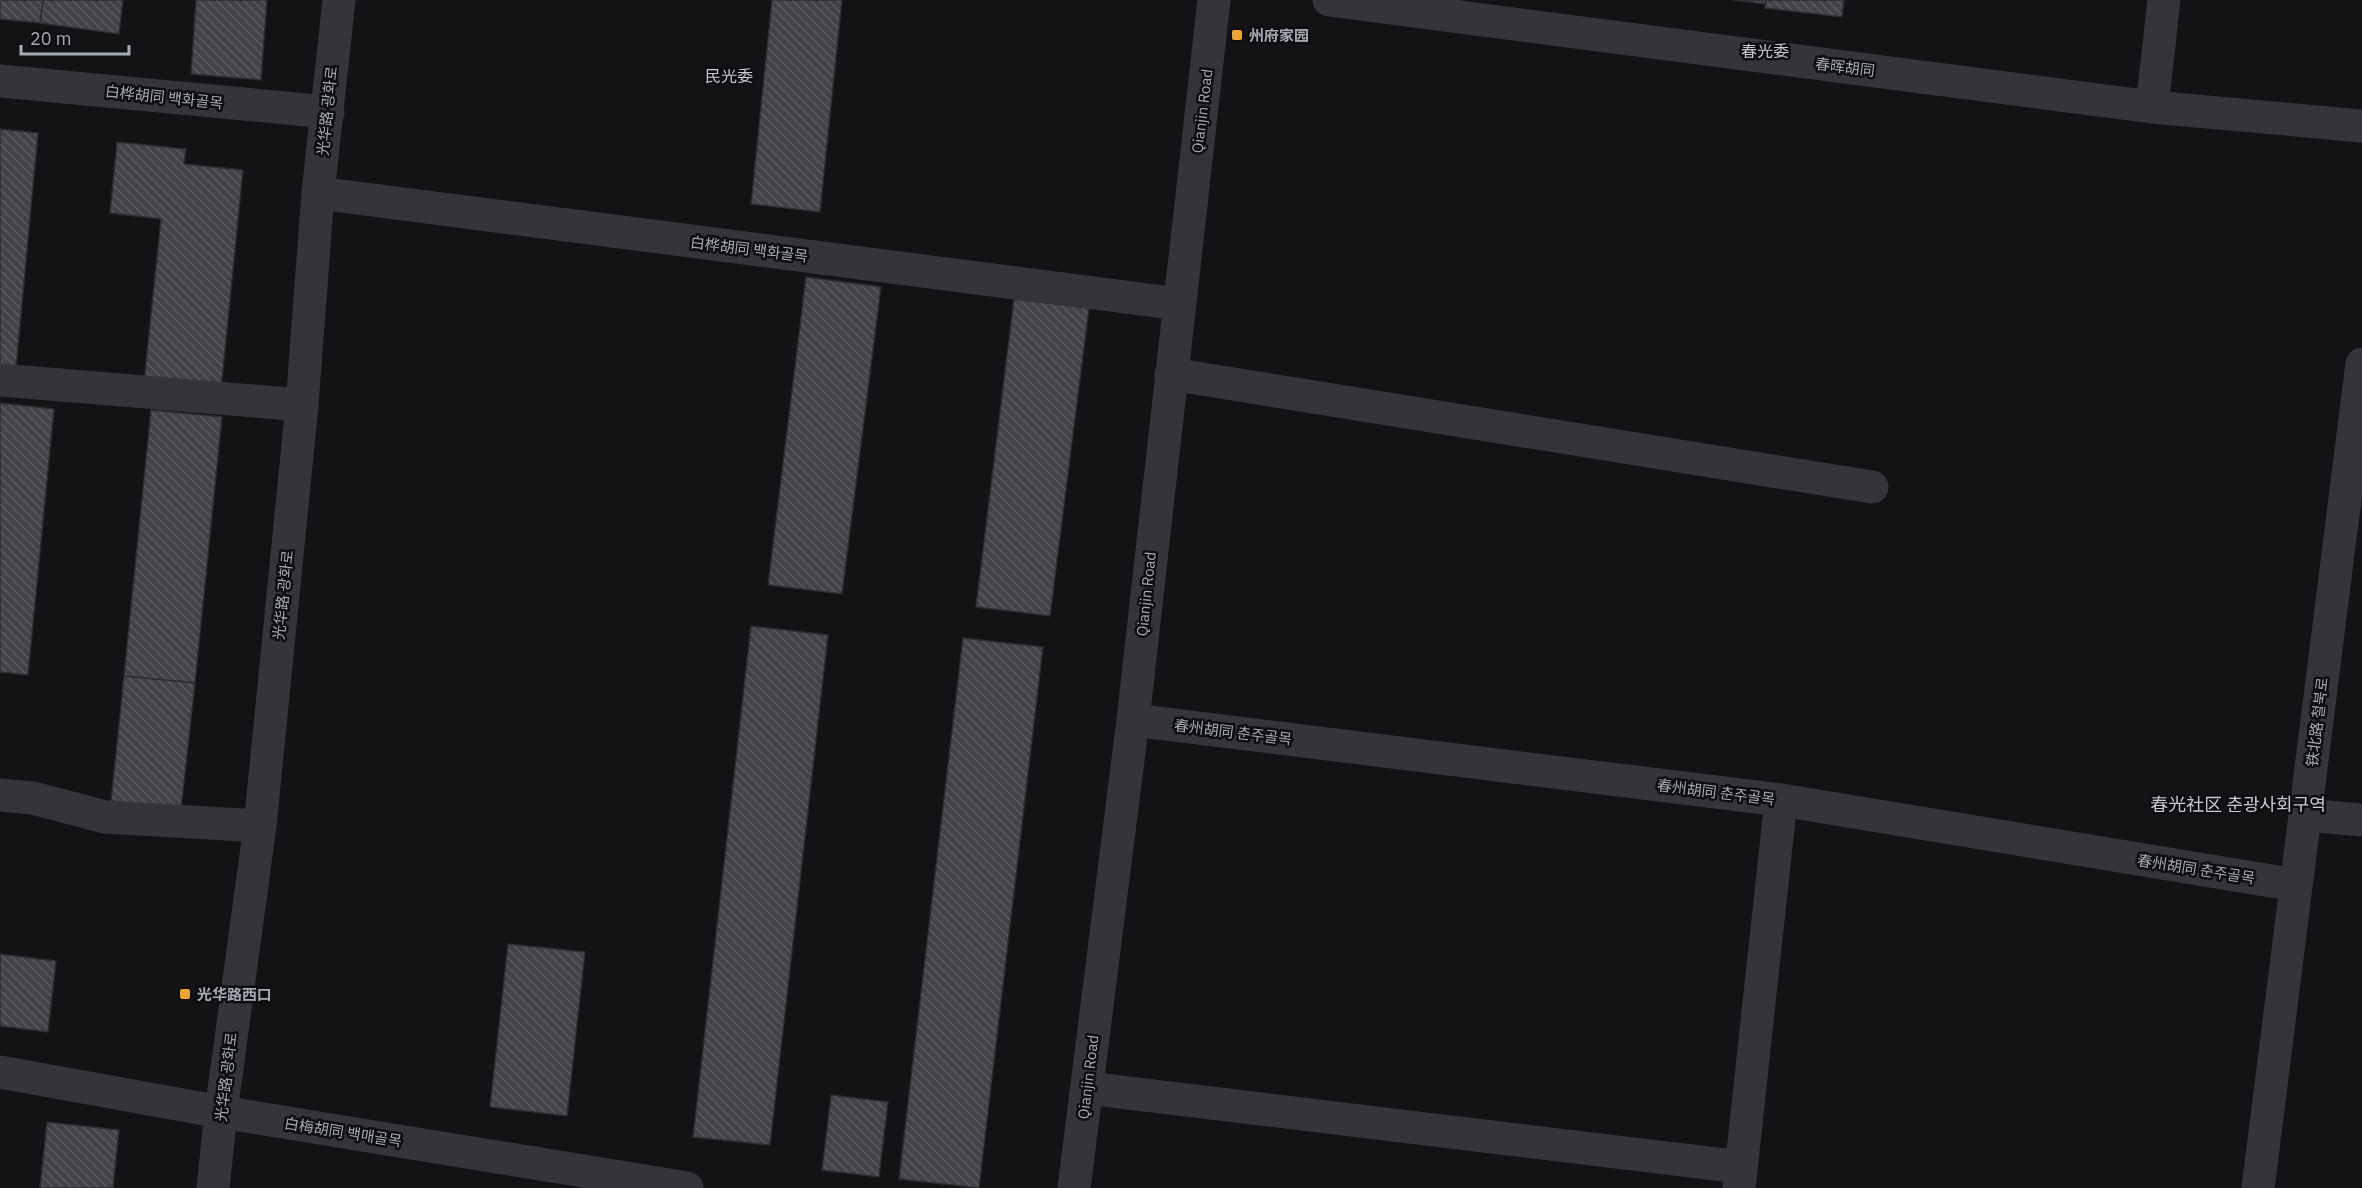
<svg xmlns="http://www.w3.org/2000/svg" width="2362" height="1188" font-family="'IBM Plex Sans','Noto Sans SC','Noto Sans KR',sans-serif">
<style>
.building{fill:url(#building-back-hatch);stroke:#2d2d31;stroke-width:1.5}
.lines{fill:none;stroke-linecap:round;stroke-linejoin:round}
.minor{stroke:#34353a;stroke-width:33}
.poi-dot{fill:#efa530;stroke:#0e0e10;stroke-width:2}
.labels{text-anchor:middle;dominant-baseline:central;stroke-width:5;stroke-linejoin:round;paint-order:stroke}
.poi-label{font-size:15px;font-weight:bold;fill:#a5abb5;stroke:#0e0e10;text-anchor:start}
.street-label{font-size:15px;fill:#a5abb5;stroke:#0e0e10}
.neighbourhood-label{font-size:16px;fill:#c6c9d1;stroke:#0e0e10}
.quarter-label{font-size:18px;fill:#c6c9d1;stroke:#0e0e10}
</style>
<defs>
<pattern id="building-back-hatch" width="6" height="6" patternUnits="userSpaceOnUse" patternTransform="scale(1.5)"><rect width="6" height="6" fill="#424348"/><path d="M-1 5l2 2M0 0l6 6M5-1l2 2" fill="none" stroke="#5a5b60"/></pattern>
</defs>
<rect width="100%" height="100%" fill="#131315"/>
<path class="building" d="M0,0H43L40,23L0,19Z
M43,0H123L119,34L40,23Z
M196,0H267L261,80L191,74Z
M772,0H842L820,212L751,204Z
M1733,0H1766V4Z
M1766,0H1844L1842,17L1765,8Z
M0,129L38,133L16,368L0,367Z
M117,142L186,149L184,164L243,170L221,390L144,382L161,219L110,213Z
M806,277L881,287L842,594L768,585Z
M1014,299L1089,308L1050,616L976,607Z
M0,403L54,409L28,675L0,672Z
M151,410L222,417L195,683L124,676Z
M751,626L828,635L770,1145L693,1137Z
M963,638L1043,647L979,1188L899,1179Z
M124,676L195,683L181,809L111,801Z
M508,944L585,952L567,1116L490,1107Z
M0,954L56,961L48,1032L0,1026Z
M831,1095L888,1102L879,1177L822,1170Z
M47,1122L119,1130L113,1188H40Z"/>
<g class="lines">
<path class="minor" d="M1329,0L2152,107L2362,126
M0,81L328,112
M2152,107L2164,0
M318,193L1179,304
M1171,374L1872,487
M0,380L302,405
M1133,720L1781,800L2296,885
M0,795L33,798L105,817L260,826
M2306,815L2362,820
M0,1072L221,1112L687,1188
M1087,1088L1741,1167
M213,1188L221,1112L260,826L302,405L318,193L339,0
M1074,1188L1133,720L1214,0
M1739,1188L1781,800
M2258,1188L2362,364"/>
</g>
<g class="poi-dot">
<rect x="1231" y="29" width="12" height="12" rx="3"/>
<rect x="179" y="988" width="12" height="12" rx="3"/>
</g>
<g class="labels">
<g class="poi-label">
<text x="1249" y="35">州府家园</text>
<text x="197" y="994">光华路西口</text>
</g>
<g class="street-label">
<text transform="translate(1845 67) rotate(7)">春晖胡同</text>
<text transform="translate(164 97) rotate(6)">白桦胡同 백화골목</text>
<text transform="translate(327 111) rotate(-84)">光华路 광화로</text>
<text transform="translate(1202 111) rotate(-83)">Qianjin Road</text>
<text transform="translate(749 249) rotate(7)">白桦胡同 백화골목</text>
<text transform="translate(1146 594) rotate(-84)">Qianjin Road</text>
<text transform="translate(283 595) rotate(-84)">光华路 광화로</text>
<text transform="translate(2317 722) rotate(-83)">铁北路 철북로</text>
<text transform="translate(1233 732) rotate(7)">春州胡同 춘주골목</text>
<text transform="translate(1716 792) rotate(7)">春州胡同 춘주골목</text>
<text transform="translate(2196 869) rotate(9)">春州胡同 춘주골목</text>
<text transform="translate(226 1077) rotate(-83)">光华路 광화로</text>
<text transform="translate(1088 1077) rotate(-83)">Qianjin Road</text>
<text transform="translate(343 1132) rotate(9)">白梅胡同 백매골목</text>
</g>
<g class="neighbourhood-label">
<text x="1765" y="51">春光委</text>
<text x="729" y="76">民光委</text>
</g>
<g class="quarter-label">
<text x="2238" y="804">春光社区 춘광사회구역</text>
</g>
</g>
<path d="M21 45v9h108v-9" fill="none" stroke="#a5abb5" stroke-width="3"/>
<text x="30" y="45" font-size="18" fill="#a5abb5" stroke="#0e0e10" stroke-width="4.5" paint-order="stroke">20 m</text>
</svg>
